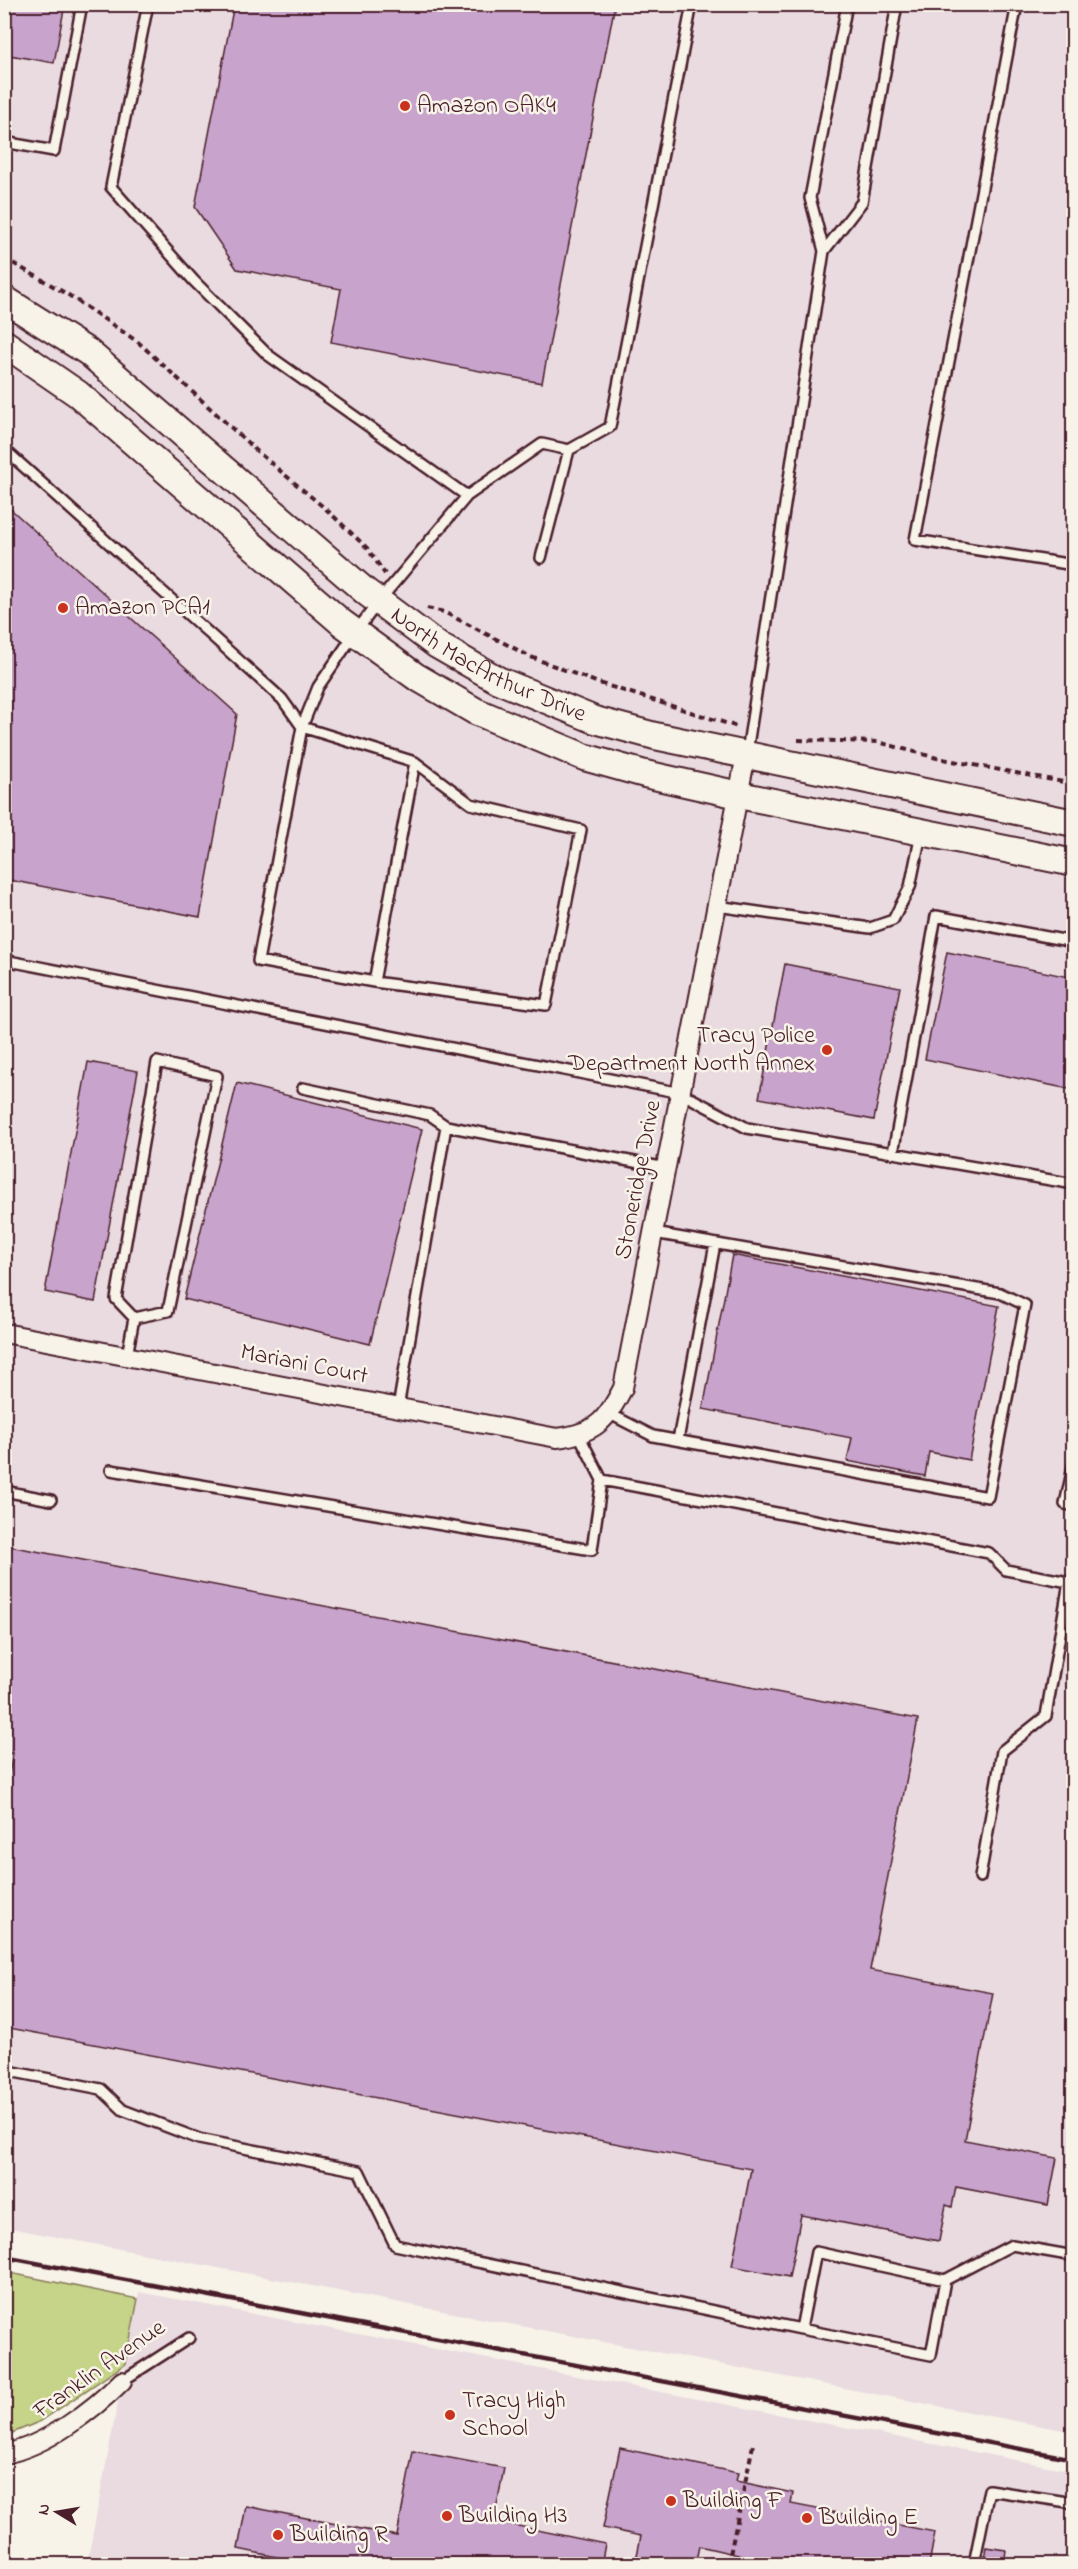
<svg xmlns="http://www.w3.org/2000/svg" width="1078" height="2569" font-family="'Indie Flower',sans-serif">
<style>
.built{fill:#e9dbe0}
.green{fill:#c5d488;stroke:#887a5a;stroke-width:1.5}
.building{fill:#c8a3cc;stroke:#4a1f2b;stroke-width:1.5}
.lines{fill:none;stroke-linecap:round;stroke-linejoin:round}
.lane-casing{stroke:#4a1f2b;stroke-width:14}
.street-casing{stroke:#4a1f2b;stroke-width:22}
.secondary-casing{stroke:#4a1f2b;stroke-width:30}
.path{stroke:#4a1f2b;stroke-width:4;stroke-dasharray:6 4.5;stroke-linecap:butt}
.lane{stroke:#f7f3e8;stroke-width:9}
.street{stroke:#f7f3e8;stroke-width:18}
.secondary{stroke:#f7f3e8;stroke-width:26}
.rail{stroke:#4a1f2b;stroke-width:4.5}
.poi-dot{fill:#c8321e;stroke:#f7f3e8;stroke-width:2}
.labels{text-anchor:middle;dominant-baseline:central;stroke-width:5;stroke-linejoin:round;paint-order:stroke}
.poi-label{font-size:24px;fill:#4a1f2b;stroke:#f7f3e8;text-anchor:start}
.street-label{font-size:24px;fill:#4a1f2b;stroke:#f7f3e8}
</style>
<rect width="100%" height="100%" fill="#f7f3e8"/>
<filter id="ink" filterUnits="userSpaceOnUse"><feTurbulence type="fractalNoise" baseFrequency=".0167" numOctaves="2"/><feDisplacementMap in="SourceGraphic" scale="12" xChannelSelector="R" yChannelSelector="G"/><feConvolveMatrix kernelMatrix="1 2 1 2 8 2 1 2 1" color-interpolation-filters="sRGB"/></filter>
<g filter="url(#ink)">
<path class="built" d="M4,5H1073V2432L5,2227Z
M139,2292L1073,2471V2564H87Z"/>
<path class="green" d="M5,2272L138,2299L125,2364L41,2421L5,2436Z"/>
<path class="building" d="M4,4H65L54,63L4,54Z
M234,4H615L542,383L331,342L341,289L237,269L195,207Z
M4,503L237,714L200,917L4,879Z
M947,952L1074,978V1090L925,1059Z
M785,964L900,987L874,1120L759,1098Z
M88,1062L138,1071L95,1302L45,1292Z
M237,1083L422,1129L370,1344L184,1299Z
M732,1255L999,1306L969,1460L929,1452L925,1476L847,1461L852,1438L703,1409Z
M4,1545L918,1719L870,1970L993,1993L965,2140L1057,2158L1048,2205L956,2187L952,2207L946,2205L939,2241L801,2215L789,2277L732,2266L751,2169L4,2027V1797L13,1754L4,1752Z
M620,2448L738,2473L736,2481L793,2493L791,2504L935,2532L929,2565H818L783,2558L782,2565H742L743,2556L699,2546L695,2565H635L641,2536L603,2528Z
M413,2451L504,2468L494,2521L605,2544L601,2565H315L238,2549L246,2506L397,2536Z
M987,2547L1006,2550L1004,2565H984Z"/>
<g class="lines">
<defs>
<path id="lane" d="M1017,4L915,540L1074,565
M4,142L54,151L82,4
M824,251L862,202L897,4
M4,449L282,699L302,727L258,961L374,982L415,762L302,727L318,687L355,633L379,601L467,496L268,355L194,281L111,187L148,4
M467,496L542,444L569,450
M541,558L569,450L610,427L692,4
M747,752L824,251L810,198L847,4
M717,906L870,928L893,920L910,887L921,834
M4,960L681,1093L747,1128L1074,1184
M374,982L546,1005L581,830L471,804L415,762
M303,1088L430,1115L446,1126
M893,1153L936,916L1074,942
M127,1356L134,1318L116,1299L157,1062L217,1076L168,1311L134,1318
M398,1408L446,1126L666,1168
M610,1414L653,1436L988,1497L1025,1305L1000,1293L654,1233
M579,1435L602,1480L989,1553L1006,1570L1074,1583
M678,1440L715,1244
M1074,1463L1065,1504L1074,1506
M111,1470L592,1550L602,1480
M4,1491L51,1500
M980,1877L1002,1751L1046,1716L1069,1582
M4,2070L101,2089L123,2110L199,2139L359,2171L395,2245L801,2329
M945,2280L816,2252L801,2329L931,2355L945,2280L1012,2245L1074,2256
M122,2381L189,2338
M974,2564L989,2490L1074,2503"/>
<path id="street" d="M4,1333L557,1438C596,1433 606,1421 623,1388L746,755
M4,2454C46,2446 93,2410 122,2381"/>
<g id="secondary">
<path id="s1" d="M4,299L88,352L366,592L437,645L498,680L595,720L655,736L1074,823"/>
<path d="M4,343L78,394L342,623L415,676L475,711L584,757L645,774L739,795L1074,863"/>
</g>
</defs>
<use href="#lane" class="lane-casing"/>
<use href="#street" class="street-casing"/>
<use href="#secondary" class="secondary-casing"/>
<path class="path" d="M4,258L67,294L138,342L260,454L327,510L367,548L385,574
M427,608L444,612L531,657L596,682L738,727
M798,740L878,742L937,758L1074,784
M728,2564L753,2445"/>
<use href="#lane" class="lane"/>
<use href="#street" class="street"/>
<use href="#secondary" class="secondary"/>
<path class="rail" d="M4,2257L1074,2459"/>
</g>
</g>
<g class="poi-dot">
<circle cx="405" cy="106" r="6"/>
<circle cx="63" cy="608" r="6"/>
<circle cx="827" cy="1050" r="6"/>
<circle cx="450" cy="2415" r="6"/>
<circle cx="671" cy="2501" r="6"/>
<circle cx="447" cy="2516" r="6"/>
<circle cx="807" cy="2518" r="6"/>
<circle cx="278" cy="2535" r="6"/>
</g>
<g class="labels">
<g class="poi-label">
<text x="417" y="106">Amazon OAK4</text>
<text x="75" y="608">Amazon PCA1</text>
<text x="815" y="1036" text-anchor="end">Tracy Police<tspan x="815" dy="28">Department North Annex</tspan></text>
<text x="462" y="2401">Tracy High<tspan x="462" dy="28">School</tspan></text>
<text x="683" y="2501">Building F</text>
<text x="459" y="2516">Building H3</text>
<text x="819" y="2518">Building E</text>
<text x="290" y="2535">Building R</text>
</g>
<g class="street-label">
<text stroke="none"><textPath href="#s1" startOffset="610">North MacArthur Drive</textPath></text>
<text transform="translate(639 1180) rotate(-79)">Stoneridge Drive</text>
<text transform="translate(304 1365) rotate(11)">Mariani Court</text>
<text transform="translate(100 2370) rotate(-35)">Franklin Avenue</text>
</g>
</g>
<rect width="1078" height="2569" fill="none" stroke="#f7f3e8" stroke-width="24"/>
<rect x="12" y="12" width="1054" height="2545" fill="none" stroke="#4a1f2b" stroke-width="2" filter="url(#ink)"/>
<g transform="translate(57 2512) rotate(281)" stroke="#f7f3e8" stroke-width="4.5" paint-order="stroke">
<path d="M0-4.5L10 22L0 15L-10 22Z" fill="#4a1f2b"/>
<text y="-9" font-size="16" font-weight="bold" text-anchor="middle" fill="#4a1f2b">N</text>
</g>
</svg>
